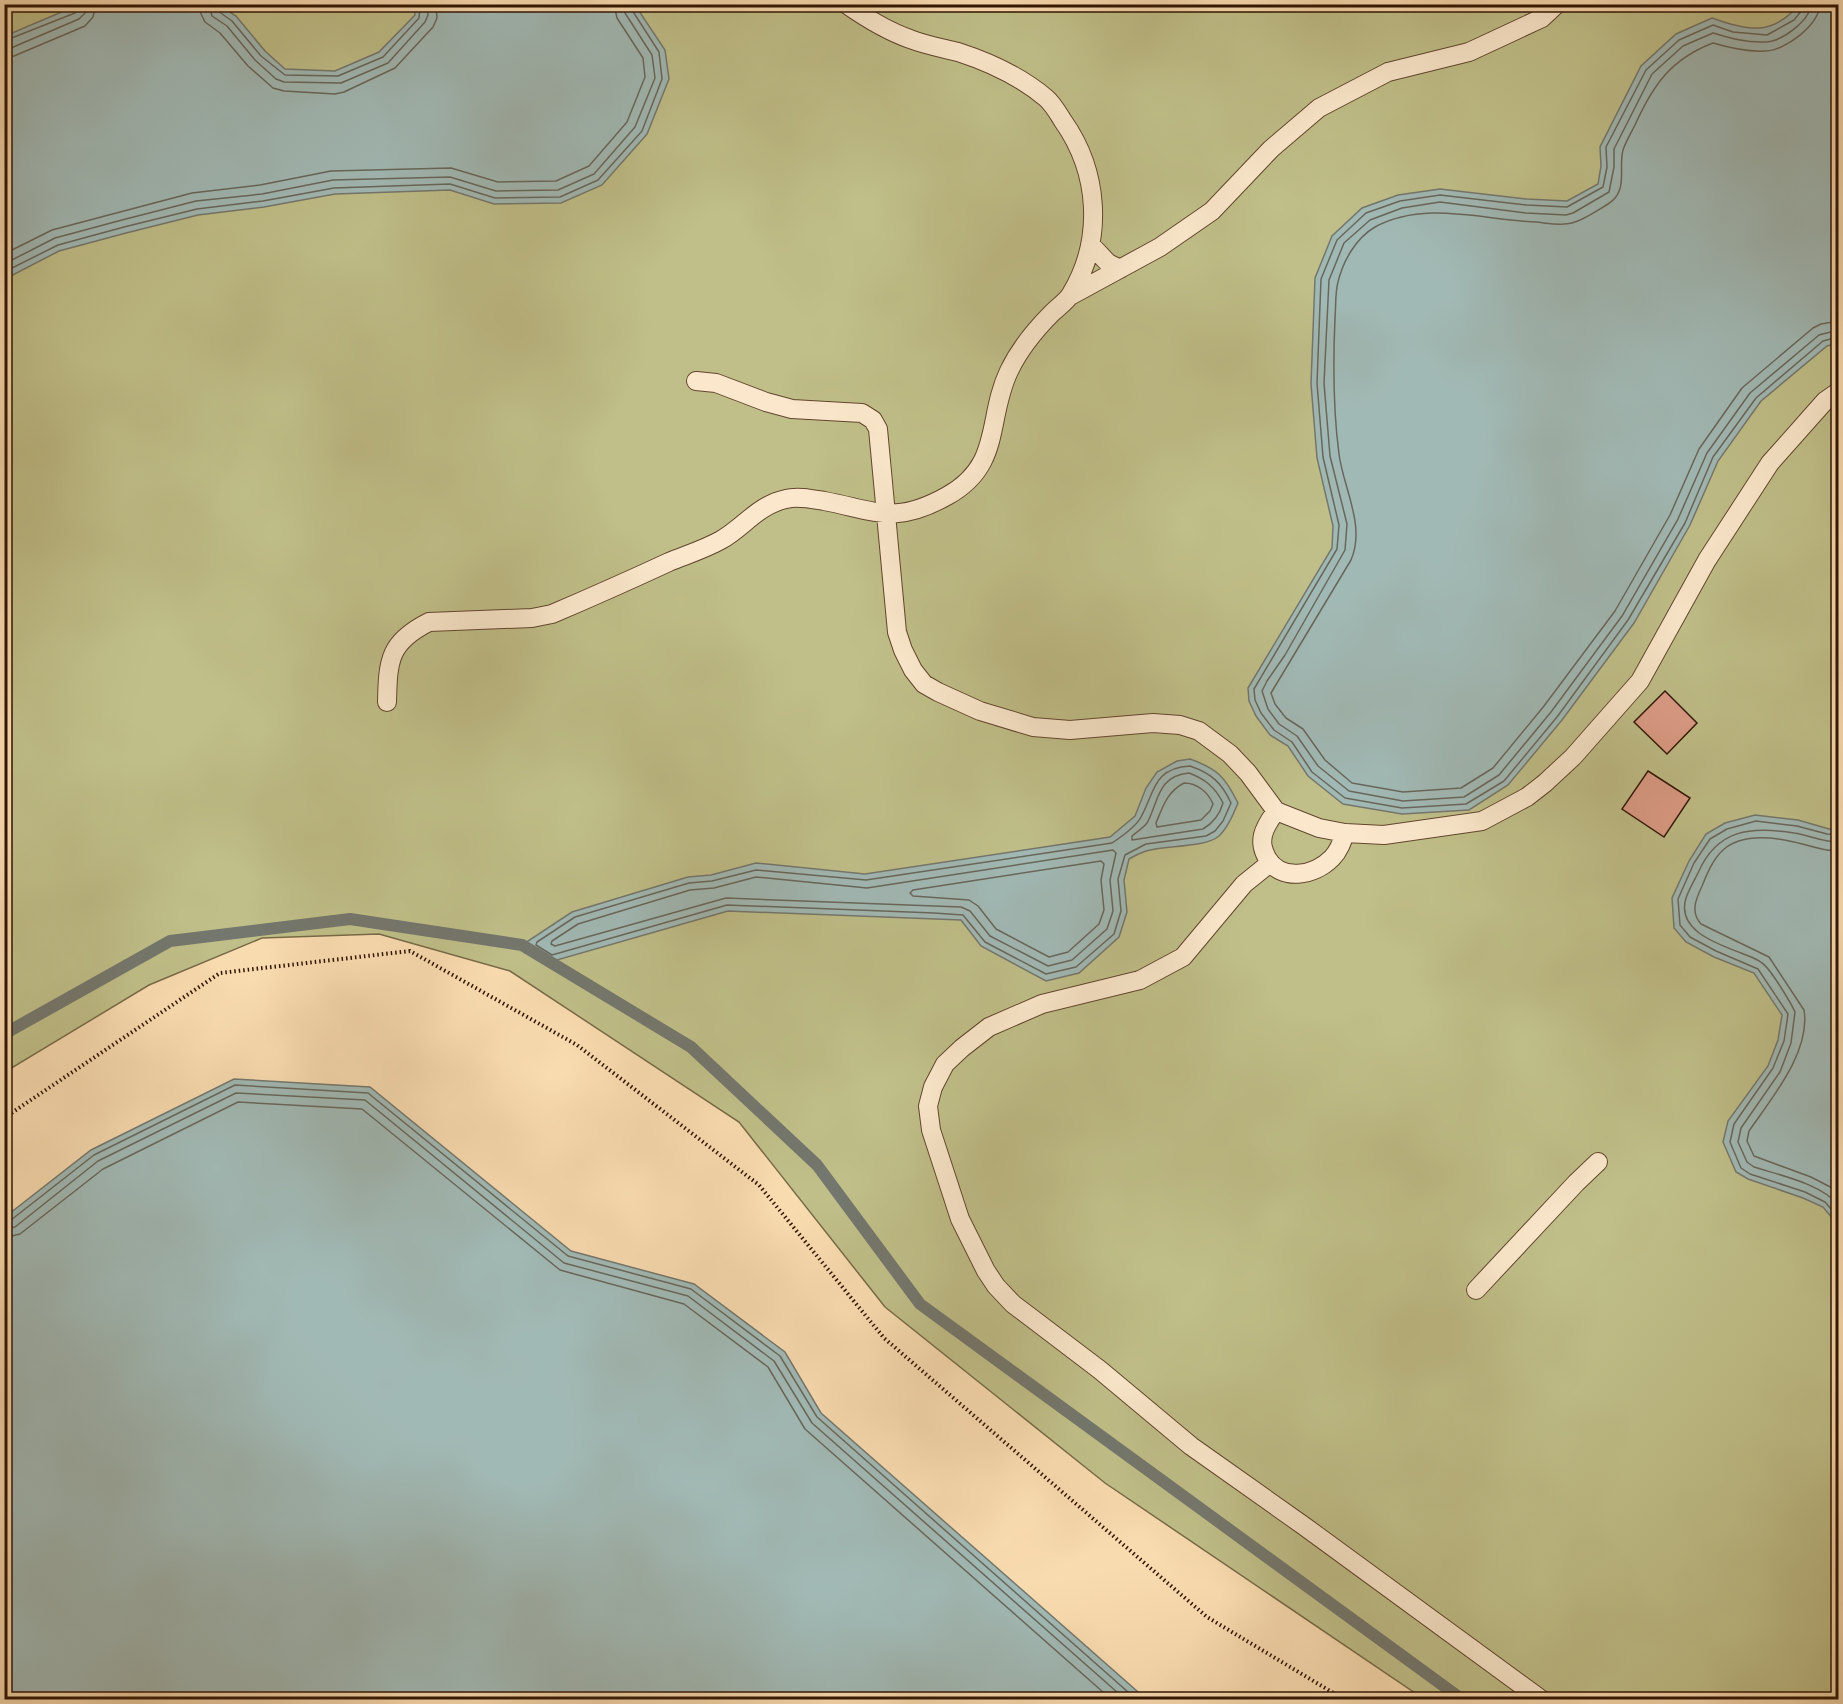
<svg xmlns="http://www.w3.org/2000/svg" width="1843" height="1704" font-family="'Libre Bodoni',serif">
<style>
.green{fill:#c0bf89;stroke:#786a46;stroke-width:1.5}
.water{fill:#a1b9b5;stroke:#74776d;stroke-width:1.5}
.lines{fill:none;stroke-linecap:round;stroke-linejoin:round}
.shore{stroke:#68675c;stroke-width:1.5}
.stream{stroke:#74776d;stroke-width:12}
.building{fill:#de9d88;stroke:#301502;stroke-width:1.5}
.service-casing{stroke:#62462e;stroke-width:20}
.path{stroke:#301502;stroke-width:4;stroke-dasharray:1.5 3;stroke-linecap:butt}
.service{stroke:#fbe8cc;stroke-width:18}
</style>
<rect width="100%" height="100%" fill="#f9dbb0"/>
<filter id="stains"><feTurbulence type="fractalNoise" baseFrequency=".00333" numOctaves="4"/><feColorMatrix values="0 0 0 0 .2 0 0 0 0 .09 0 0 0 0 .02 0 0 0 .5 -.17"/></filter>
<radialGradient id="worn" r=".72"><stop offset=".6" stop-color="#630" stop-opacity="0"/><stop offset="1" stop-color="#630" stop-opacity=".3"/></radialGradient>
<path class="green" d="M5,5H1838V1699H1424L1105,1483L885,1307L739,1122L510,971L379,934L262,938L149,985L5,1072Z"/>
<path class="water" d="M78,5H219L236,16L265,51L285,69L335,71L379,52L415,15L414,5H635L665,50L669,79L647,134L602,185L561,203L494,204L450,190L335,194L264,207L198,215L126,233L59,251L5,279V36Z
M1799,5H1838V343L1827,346L1761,401L1718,461L1690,525L1634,623L1562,720L1508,785L1469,810L1402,814L1343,804L1308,776L1288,746L1270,735L1256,716L1249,701L1248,688L1332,548L1333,526L1317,458L1311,384L1315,278L1332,236L1362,208L1398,195L1440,189L1527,199L1567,201L1598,184L1601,166L1600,147L1641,66L1676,34L1712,18C1748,31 1772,36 1799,5Z
M1190,759C1218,769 1225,777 1238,803C1233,815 1228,827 1219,836C1205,848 1164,845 1146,851C1140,853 1134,856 1129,859L1124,880L1127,912L1119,937L1079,973L1046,981L981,946L961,920L728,911L550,962L522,945L572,912L688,877L711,875L756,863L865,874L1110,837L1135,816L1146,788L1157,772L1177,761Z
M1755,815L1798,820L1829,829H1838V1248L1836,1243L1838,1225L1823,1207L1803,1198L1748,1179L1736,1172L1723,1142L1728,1121L1768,1066L1778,1040L1782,1015L1754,973L1714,957L1686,942L1674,928L1672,898L1689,861L1706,834L1725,823Z
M234,1079L370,1087L571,1251L694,1284L785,1352L821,1413L1146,1699H5V1217L91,1150Z"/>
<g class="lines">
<path class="shore" d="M200,4L201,14L205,22L220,33L248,66L273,88L284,91L335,94L344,92L395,68L433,27L437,18L436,4
M209,4L212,16L227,26L255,60L276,79L284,82L341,83L388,63L425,22L428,15L427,4
M216,4L218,11L232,21L261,56L285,75L338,76L383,57L419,18L420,4
M1803,4L1802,10L1794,20L1767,35L1733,32L1713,25L1679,40L1646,70L1606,147L1607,167L1603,187L1567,207L1527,205L1440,195L1400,201L1366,213L1337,240L1321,279L1317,383L1323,457L1339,525L1337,549L1254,689L1255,700L1261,713L1274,730L1292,742L1312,772L1345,798L1402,808L1466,804L1504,781L1557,717L1628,620L1685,523L1713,457L1756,398L1823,341L1838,337
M1811,4C1810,21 1781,42 1765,42C1747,43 1730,38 1713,33L1683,46L1652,74L1614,149V167L1609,192L1573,213L1566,215L1526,213L1440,202L1402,208L1370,220L1344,243L1329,280L1324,383L1330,456L1347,524L1345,550L1285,655L1267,681L1262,691L1268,709L1279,724L1297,736L1318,766L1349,791L1403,801L1464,797L1499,775L1551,712L1622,616L1678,519L1707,453L1750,393L1819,335L1838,330
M1820,4C1819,25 1785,51 1765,51C1747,52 1730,48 1713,43C1671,59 1653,85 1635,125C1631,133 1626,141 1623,150C1618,168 1629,191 1608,204C1598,210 1584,220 1572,223C1561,226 1547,223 1536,222C1483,220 1425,200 1375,227C1356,238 1343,261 1338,282C1335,293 1336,306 1335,318C1333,363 1333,409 1339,454C1343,487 1366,526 1351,560L1271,693L1275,704L1286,718L1303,729L1325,760L1352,783L1403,792L1461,788L1493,768L1544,706L1615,611L1670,515L1699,449L1742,388L1813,328L1821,324L1838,321
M4,41L75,13L79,9V4
M4,49L11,48L79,19L85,13L87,4
M4,58L14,56L85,26L93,17L96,4
M4,254L52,230L192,193L260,185L331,171L451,168L498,182L556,181L589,166L627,122L645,77L643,58L617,18L614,4
M4,264L55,238L122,220L196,201L262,194L333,180L450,177L496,191L558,190L594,174L635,127L655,78L652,55L625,13L623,4
M4,272L58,245L124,227L197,209L263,201L334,188L450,184L495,198L560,197L598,180L642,131L662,79L659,52L632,10L631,4
M1190,766C1211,773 1222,783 1231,803L1223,821L1215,831L1206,836L1146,844L1125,855L1118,879L1121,911L1114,934L1076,967L1046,974L985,942L963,915L934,913L727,905L552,955L536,945L537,942L575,917L689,883L712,881L756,870L866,880L1112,843C1121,837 1136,827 1141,817C1155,792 1153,768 1190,766Z
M1189,773C1205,779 1215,787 1223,803C1220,814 1213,823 1203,829L1132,840V836C1137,832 1143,828 1147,823C1159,801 1157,776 1189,773Z
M1184,783C1197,783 1208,792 1213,804L1210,811L1201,820L1157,827L1156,823C1163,806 1167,792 1184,783Z
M1838,835L1827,834L1797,826L1756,821L1727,829L1710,839L1694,863L1678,899L1680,925L1690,937L1716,951L1758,969L1788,1014L1784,1041L1773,1068L1734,1124L1730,1142L1741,1168L1750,1174L1805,1192L1825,1202L1838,1217
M1838,842C1822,842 1809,835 1794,833C1751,826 1717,829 1698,873C1694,881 1689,889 1686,898C1676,931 1718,944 1741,953C1748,956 1756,958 1762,963C1770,968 1791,1003 1795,1012L1791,1043L1780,1072L1741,1128L1738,1142L1747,1162L1754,1167C1779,1175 1822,1184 1838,1205
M1113,850L1116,853L1110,880L1113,911L1107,929L1072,960L1048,966L990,936L970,911L961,907L726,898L555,946L551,944L552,941L578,924L690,890L714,888L756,877L867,888Z
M1838,851C1822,851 1809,845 1794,842C1772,837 1741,834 1723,850C1713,859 1707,874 1702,886C1696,899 1690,912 1701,924L1769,957L1804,1010C1811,1052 1771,1099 1749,1131L1747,1141L1754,1156L1811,1177L1838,1191
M1101,861L1104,864L1101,880L1104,910L1099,924L1068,952L1049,957L996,929L978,906L969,900L913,896L910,893L913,890Z
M4,1222L11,1220L94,1155L235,1085L368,1093L568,1256L691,1289L780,1356L817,1417L1137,1700
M4,1229L15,1227L98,1161L236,1093L365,1100L564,1263L688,1296L774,1361L812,1423L1126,1700
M4,1238L20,1234L103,1169L238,1102L362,1109L560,1270L684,1304L768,1367L805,1429L1112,1700"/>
<path class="stream" d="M4,1034L170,941L350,919L522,945L691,1047L817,1165L920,1304L1463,1700"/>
</g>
<path class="building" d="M1665,691L1697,723L1667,754L1634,722Z
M1648,771L1690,798L1664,837L1622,809Z"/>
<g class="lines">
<defs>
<path id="service" d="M1092,246L1108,263L1120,269
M1070,296L1160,247L1212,211L1271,149L1319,108L1388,72L1469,52L1542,18L1557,4
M696,381L716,383L766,402L792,409L862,413L873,420L878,429L897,632L903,650L913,670L924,684L938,692L980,711L1033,727L1070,730L1153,723L1180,725L1199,731L1230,754L1248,773L1276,811L1319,828L1345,833L1384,835L1482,821L1527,797L1545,783L1573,757L1640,681L1707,560L1770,463L1825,401L1838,392
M387,702C388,660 389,642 429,622L532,618L552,614C592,597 630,580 669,562C686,555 705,549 721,540C744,527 758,505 786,499C797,496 812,499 824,501C877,511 895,525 947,496C1003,465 986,419 1009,371C1019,350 1035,330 1052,313C1058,307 1067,301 1071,294C1104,239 1099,172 1063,121C1058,113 1053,104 1046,98C1021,77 989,62 958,52C942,48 925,45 910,39C887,31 866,18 846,4
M1276,811C1271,818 1265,826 1263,835C1261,844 1263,850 1267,858C1281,882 1314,876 1332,858C1339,851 1342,842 1345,833
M1270,863L1244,884L1183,957L1140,980L1042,1004L989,1027L962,1048L945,1064L933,1087L928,1106L931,1130L960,1219L986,1271L996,1286L1013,1304L1100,1370L1191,1446L1304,1526L1542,1700
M1476,1290L1576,1183L1598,1162"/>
</defs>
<use href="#service" class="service-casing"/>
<path class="path" d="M4,1118L220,973L410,951L577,1045L759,1185L884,1338L1207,1617L1345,1700"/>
<use href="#service" class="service"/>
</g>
<rect width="1843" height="1704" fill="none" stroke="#f9dbb0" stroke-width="24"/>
<rect x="6" y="6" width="1831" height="1692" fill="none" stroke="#301502" stroke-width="3"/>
<rect x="12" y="12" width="1819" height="1680" fill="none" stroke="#301502" stroke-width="1.5"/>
<rect width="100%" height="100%" filter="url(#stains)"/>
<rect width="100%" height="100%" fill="url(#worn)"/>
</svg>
